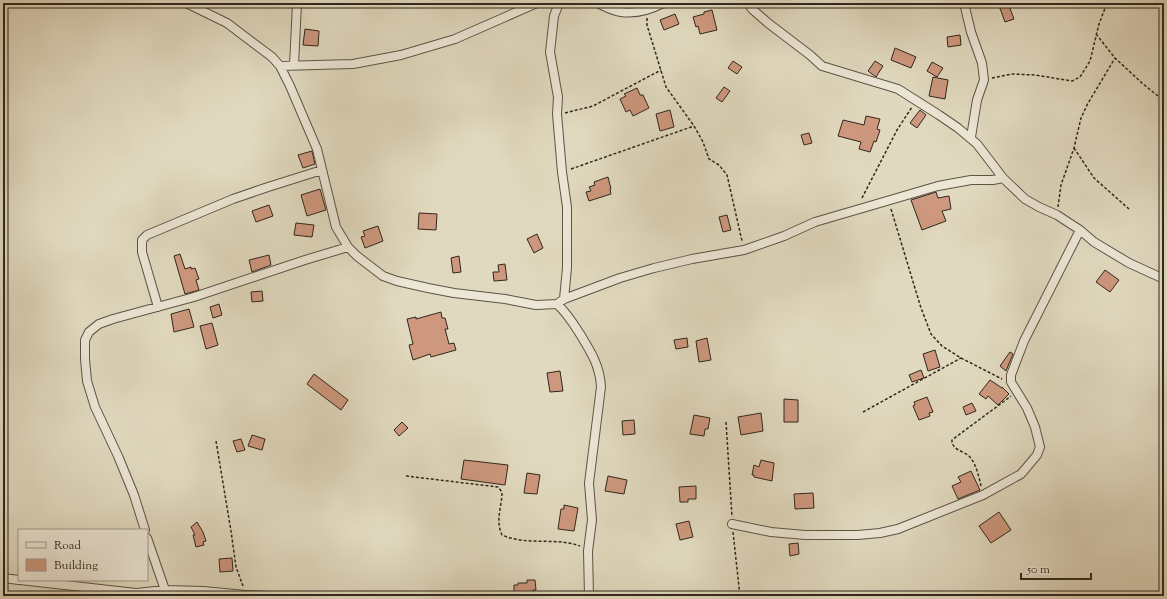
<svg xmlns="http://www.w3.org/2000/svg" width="1167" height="599" font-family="'Sorts Mill Goudy',serif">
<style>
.building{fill:#ce987e;stroke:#2f271d}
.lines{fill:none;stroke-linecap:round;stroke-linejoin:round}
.minor-casing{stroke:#5c5446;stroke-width:10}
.path{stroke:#2f271d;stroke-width:1.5;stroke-dasharray:3 2;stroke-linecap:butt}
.minor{stroke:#ece6d5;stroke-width:8}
</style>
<rect width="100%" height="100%" fill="#e1d9bf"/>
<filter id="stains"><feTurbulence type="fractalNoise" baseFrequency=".005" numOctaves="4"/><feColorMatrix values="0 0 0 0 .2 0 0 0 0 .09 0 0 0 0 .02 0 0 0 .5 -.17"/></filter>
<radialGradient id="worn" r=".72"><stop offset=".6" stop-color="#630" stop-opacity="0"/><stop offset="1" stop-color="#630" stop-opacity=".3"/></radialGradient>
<path class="building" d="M998,3H1008L1014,19L1005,22Z
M712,10L717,30L700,34L698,26L696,27L693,17L704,14V12Z
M675,14L679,24L664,30L660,20Z
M305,29L319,31L318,46L303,45Z
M960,35L961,45L948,47L947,37Z
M895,48L916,57L911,68L891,60Z
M733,61L742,67L737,74L728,68Z
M875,61L883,66L876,77L868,71Z
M932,62L943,68L937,77L927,71Z
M933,77L948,80L945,99L929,96Z
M724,87L730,91L722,102L716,98Z
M637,88L640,95H643L649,108L633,116L630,110L626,112L620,99L626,96L624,94Z
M670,110L674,127L660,131L656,114Z
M920,110L926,115L917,128L910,123Z
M866,116L880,119L877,129L880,130L876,142L874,141L870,152L859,149L861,142L838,136L843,120L864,125Z
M809,133L812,143L804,145L801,135Z
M312,151L315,164L303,168L298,155Z
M608,177L611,189H610L611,194L589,201L586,192L591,191L589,187L595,185L594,182Z
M320,189L326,210L307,216L301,195Z
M936,192L938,198L949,196L951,209L942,211L946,221L922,230L911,200Z
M269,205L273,216L256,222L252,211Z
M419,213L437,214L436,230L418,229Z
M727,215L731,230L723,232L719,217Z
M296,223L314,225L312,237L294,235Z
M378,226L383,241L365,248L361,237L365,236L363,231Z
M537,234L543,248L534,253L527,239Z
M180,254L185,269L191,267V269L195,268L199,279L196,280L199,290L185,294L174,256Z
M269,255L271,265L252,272L249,260Z
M459,256L461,272L453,273L451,258Z
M505,264L507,280L494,281L493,272H499L498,265Z
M1105,270L1119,280L1110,292L1096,282Z
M262,291L263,301L252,302L251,292Z
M219,304L222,315L213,318L210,307Z
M189,309L194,327L174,332L171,314Z
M441,312L442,318H445L448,329H445L449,344L454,343L456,350L431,357L430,354L413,360L409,345L413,344L407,319L416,317V319Z
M212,323L218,345L206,349L200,326Z
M687,338L688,347L676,349L674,340Z
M707,338L711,360L699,362L696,341Z
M935,350L940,367L928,371L923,354Z
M1010,352L1013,354L1006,371L1000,366Z
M921,370L924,378L912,382L909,375Z
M560,371L563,391L550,392L547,373Z
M314,374L348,400L341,410L307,384Z
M990,380L1002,388V387L1009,394L998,405L988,396L986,399L979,394Z
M927,397L933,412L929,413L930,416L919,420L913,406L915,405L914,402Z
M784,399L798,400V422H784Z
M972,403L976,411L966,415L963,407Z
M761,413L763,431L741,435L738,417Z
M694,415L710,418L708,429H705L704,436L690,434Z
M634,420L635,434L623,435L622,421Z
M402,422L408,428L399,436L394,430Z
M252,435L265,439L262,450L248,446Z
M241,439L245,450L237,452L233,441Z
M464,460L508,465L505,485L461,479Z
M761,460L774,463L772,481L754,477V475H752L754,465L759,467Z
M971,471L980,490L958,499L952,486L961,482L958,477Z
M527,473L540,475L537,494L524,493Z
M608,476L627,480L624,494L605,491Z
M696,486V499H688V502H680L679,487Z
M813,493L814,508L795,509L794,494Z
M564,505L578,508L574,531L558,529L561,509H564Z
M999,512L1011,530L991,543L979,526Z
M689,521L693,537L680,540L676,524Z
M197,522L203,532L206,541L203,542L204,545L196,547L193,535H195L191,527Z
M798,543L799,554L790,556L789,544Z
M232,558L233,571L220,572L219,559Z
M527,580H535L536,590H533V596H514V585H518V583H527Z"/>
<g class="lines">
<defs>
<path id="minor" d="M186,3L227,23L272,57L280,66L290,86L317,149L336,227L348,247L357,256L383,276L397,281L428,288L454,293L505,299L536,305L557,304C567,313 573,323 580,334C591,352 600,366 601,387L589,483L592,520L588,551L589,596
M559,3L554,16L550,52L558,97L557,114L562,172L567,207V268L564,299
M597,3C604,6 613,11 621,12C636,14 650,10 663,3
M748,3L752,9L768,23L810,55L822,66L898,89L939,115L958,128L977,144L1003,178L1025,199L1039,207L1057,215L1080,230L1094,242L1129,263L1164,279
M964,3L971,32L982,63L984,80L977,100L971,137
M294,65L297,3
M280,66L353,64L401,55L455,39L537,3
M557,304L564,299L620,278L654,268L692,259L744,250L784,236L815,222L938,186L971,180H993L1003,178
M158,307L142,252V240L147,235L233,199L268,187L322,170
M732,524L771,532L805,535H858L880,533L898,529L983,495L1021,474L1037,455L1040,447L1035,427L1027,408L1011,382V375L1024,341L1080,230
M145,530L134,495L118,456L95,407L87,381L85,359V340L89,332L99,324L113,319L194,297L305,260L348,247
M147,538L165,590
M3,578L19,580
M20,580L136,593L165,590L203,591L246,595L271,596"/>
</defs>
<use href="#minor" class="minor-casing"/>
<path class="path" d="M647,18V25L666,87L694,126L703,142L709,159L719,165L727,175L742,241
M1096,34L1115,58L1142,83L1164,101
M992,78L1012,74L1035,75L1072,81L1080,77L1090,61L1099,24L1107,3
M565,113L593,106L661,70
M1074,148L1094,178L1129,209
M571,169L694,126
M862,198L897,130L912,107
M1058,207L1061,185L1074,148L1081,118L1087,105L1115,58
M891,209L921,308L931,334L942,346L961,358L1002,379
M863,412L961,358
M726,422L732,517
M216,441L231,531L236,567L243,586
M406,476L498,487L502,492C502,507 495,520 502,535C527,546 555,537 580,546
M981,486C979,477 976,463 969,456C963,451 951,449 952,440L1011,396
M733,532L740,596"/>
<use href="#minor" class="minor"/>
</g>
<rect width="1167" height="599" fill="none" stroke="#e1d9bf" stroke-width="16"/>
<rect x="4" y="4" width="1159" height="591" fill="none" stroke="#2f271d" stroke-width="2"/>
<rect x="8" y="8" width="1151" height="583" fill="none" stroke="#2f271d"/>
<rect x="18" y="529" width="130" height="52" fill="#ece6d5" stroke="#a09a8b"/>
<rect x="26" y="542" width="20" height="6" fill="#ece6d5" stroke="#a09a8b"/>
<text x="54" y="549" font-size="12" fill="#2f271d">Road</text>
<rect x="26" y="559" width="20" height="12" fill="#ce987e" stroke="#a09a8b"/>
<text x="54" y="569" font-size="12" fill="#2f271d">Building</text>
<path d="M1021 573v6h70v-6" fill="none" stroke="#2f271d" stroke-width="2"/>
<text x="1027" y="573" font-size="12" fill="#2f271d" stroke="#ece6d5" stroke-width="3" paint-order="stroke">50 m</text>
<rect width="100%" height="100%" filter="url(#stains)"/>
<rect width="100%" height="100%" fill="url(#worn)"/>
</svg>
